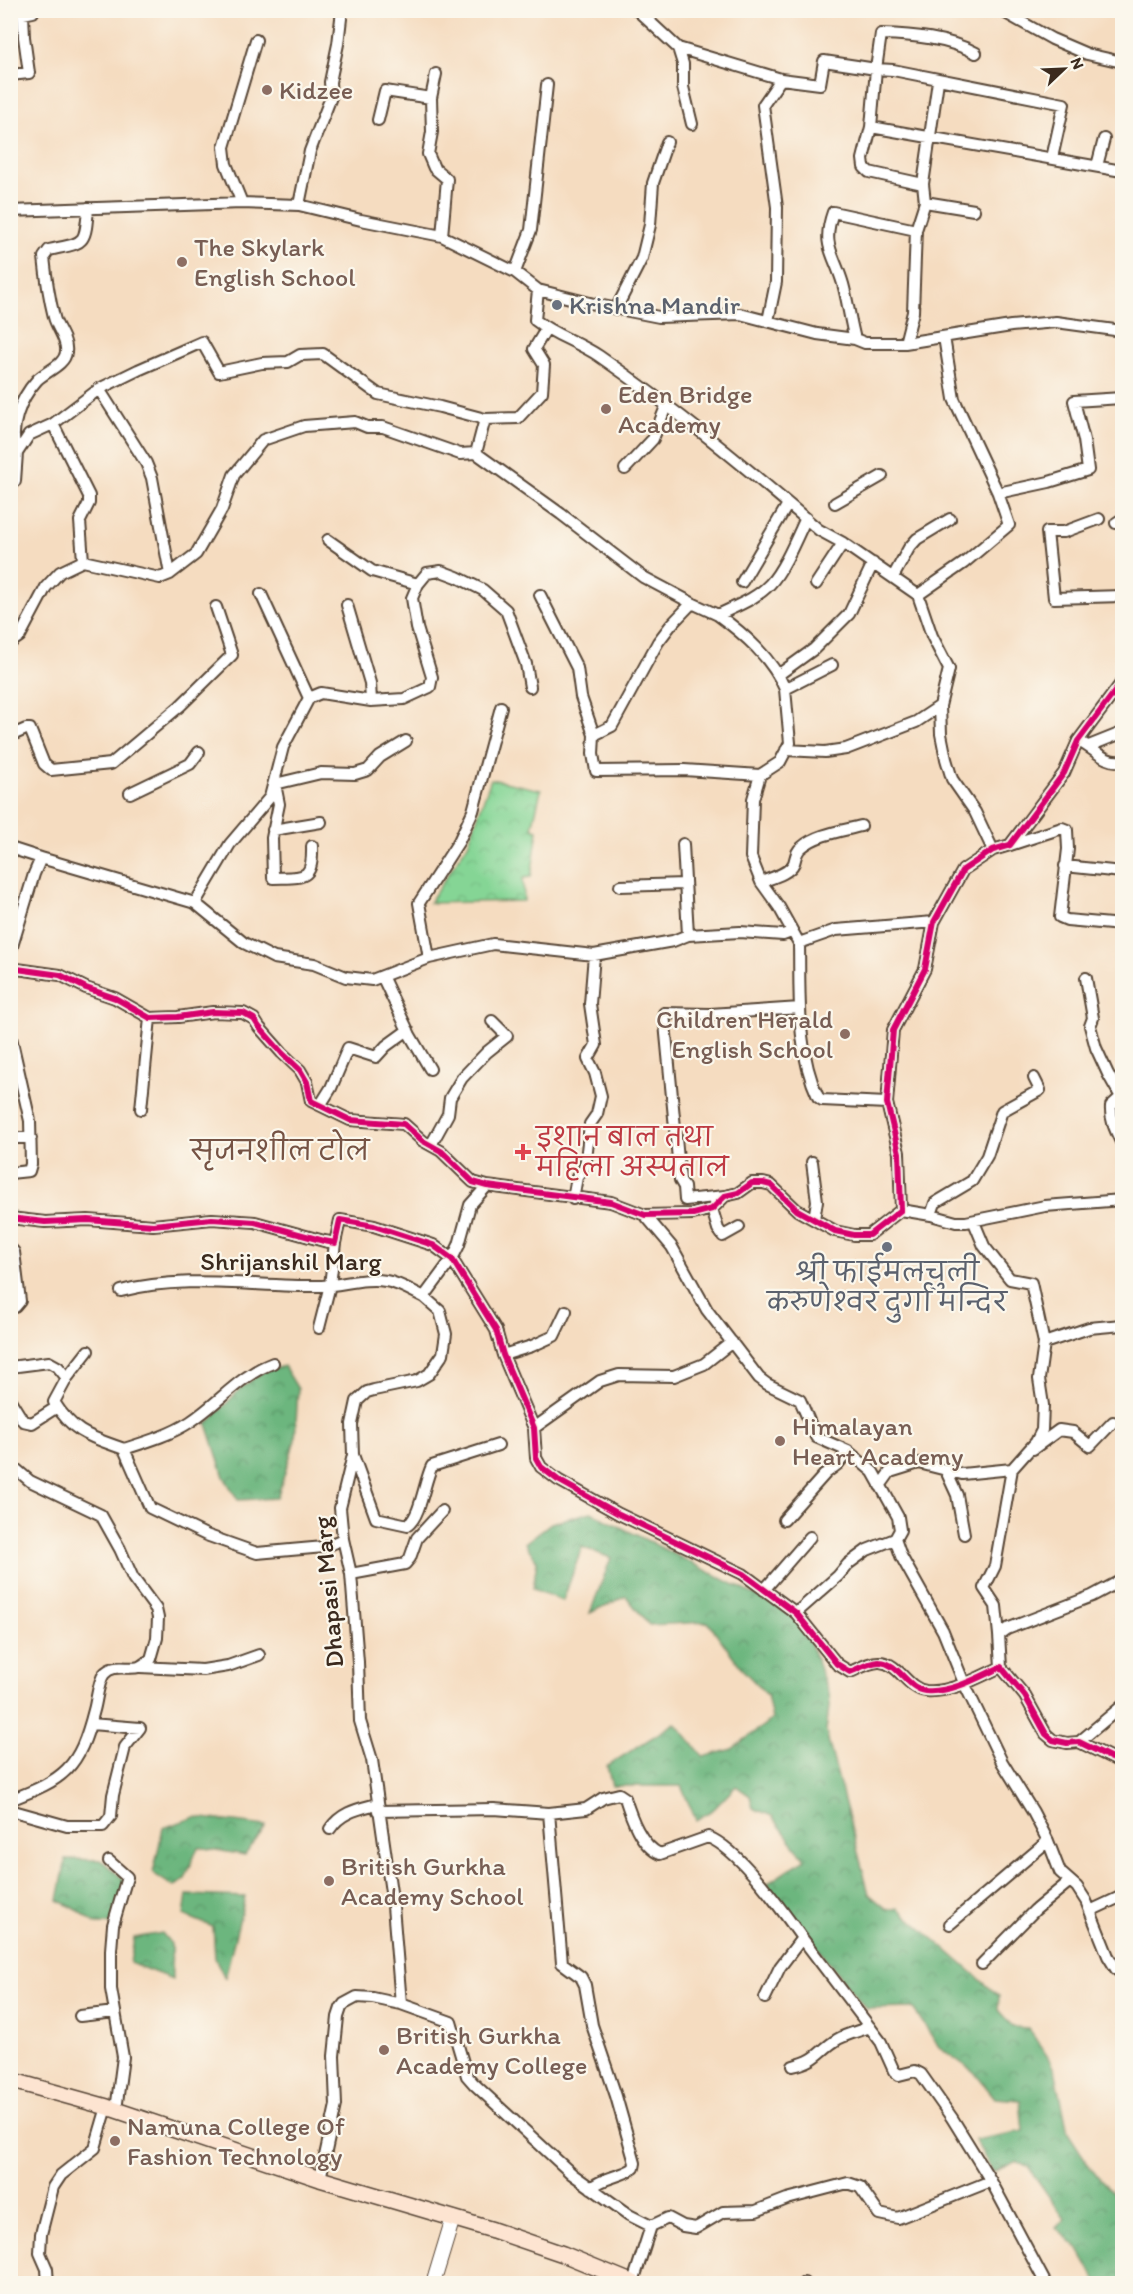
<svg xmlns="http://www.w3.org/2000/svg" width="1133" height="2294" font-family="Itim,'Playpen Sans Deva',sans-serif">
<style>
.forest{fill:url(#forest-crowns);stroke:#54704e;stroke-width:1.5}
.park{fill:url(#park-crowns);stroke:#60805a;stroke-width:1.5}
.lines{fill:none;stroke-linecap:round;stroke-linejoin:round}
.minor-casing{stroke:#574536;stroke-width:14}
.tertiary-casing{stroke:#574536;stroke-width:16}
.secondary-casing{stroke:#574536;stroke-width:18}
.minor{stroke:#fff;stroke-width:10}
.tertiary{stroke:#fff;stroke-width:14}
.secondary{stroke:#fde4d1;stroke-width:15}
.cycleway-casing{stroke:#fbf7ec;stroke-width:10}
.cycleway{stroke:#d6006c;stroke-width:6}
.education-dot{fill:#8d6e63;stroke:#fbf7ec;stroke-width:2}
.worship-dot{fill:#6b7280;stroke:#fbf7ec;stroke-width:2}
.health-dot{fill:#e0444e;stroke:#fbf7ec;stroke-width:2}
.labels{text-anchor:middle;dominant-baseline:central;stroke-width:4.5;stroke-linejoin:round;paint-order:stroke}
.education-label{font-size:26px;fill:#785e54;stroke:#fbf7ec;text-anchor:start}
.worship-label{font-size:26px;fill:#5b616d;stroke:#fbf7ec;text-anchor:start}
.health-label{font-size:26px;fill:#be3a42;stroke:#fbf7ec;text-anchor:start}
.street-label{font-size:26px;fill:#3b2a1e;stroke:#fbf7ec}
.neighbourhood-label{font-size:27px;fill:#765344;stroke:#fbf7ec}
</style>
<defs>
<pattern id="forest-crowns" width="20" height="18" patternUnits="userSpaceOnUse" patternTransform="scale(1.5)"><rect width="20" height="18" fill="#6cb67e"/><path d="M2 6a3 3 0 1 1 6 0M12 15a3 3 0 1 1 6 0" fill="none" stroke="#5a9467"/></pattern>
<pattern id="park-crowns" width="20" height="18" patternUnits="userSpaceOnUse" patternTransform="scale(1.5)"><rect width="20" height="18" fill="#85d595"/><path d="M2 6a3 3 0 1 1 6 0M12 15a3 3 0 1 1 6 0" fill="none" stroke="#74b780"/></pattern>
</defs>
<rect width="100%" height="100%" fill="#fbf7ec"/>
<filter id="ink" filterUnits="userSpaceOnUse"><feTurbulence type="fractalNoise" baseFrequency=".0167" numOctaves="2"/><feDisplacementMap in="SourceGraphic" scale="12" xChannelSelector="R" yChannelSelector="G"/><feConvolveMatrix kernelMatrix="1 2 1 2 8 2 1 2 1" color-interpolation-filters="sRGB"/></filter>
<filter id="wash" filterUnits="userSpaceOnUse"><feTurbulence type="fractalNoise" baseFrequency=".008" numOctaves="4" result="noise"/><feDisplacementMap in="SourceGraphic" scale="24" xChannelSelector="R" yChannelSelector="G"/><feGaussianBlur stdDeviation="1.35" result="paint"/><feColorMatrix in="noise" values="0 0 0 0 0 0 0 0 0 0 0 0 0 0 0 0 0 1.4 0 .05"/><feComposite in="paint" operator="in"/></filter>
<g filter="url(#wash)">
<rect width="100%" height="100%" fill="#f5dcc0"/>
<path class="forest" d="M284,1366L298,1389L295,1440L277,1498L238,1500L224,1477L207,1424L241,1388L264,1371Z
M591,1512L802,1619L830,1698L826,1732L869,1894L888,1910L898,1908L999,1996L998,2010L1013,2027L1028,2028L1048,2057L1056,2074L1068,2133L1092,2170L1122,2202V2283H1098L1078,2248L1056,2228L1065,2219L1029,2168L1017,2161L993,2172L975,2140L1023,2131L1020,2100L995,2098L974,2072L939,2047L913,2008L866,2009L772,1891L767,1884L805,1859L772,1816L753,1808L750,1796L736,1786L714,1809L696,1820L681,1786H612L607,1766L675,1723L704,1757L732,1749L772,1719L767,1695L743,1670L708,1622L649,1625L626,1596L590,1613L611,1558L582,1547L563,1601L533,1589L537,1561L525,1543L551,1523Z
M195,1817L266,1826L245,1855L198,1847L185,1879L174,1887L153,1873L163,1828Z
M66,1859L101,1860L128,1883L118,1920L108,1924H96L79,1911L58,1900Z
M187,1895L245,1897L225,1978L215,1958L213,1927L184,1915Z
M162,1933L171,1944L172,1979L130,1963L134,1938Z"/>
<path class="park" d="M491,779L541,790L532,828L538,830L531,877L523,878L524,901L429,903L468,844Z"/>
</g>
<g filter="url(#ink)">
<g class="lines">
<defs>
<path id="minor" d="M637,10L678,48L683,64V87L692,124
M1000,10L1052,39L1087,54L1122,62
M678,48L781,79
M436,74L431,98L432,132L428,154L434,168L447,179L442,236
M10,75L29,73L24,37L23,14L33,12
M378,120L385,91L431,98
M871,127L863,159L864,167L869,172L923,184
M1052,158L1064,104L893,70L876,69L871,127L1122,171
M1097,166L1104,139
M925,202L974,210
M242,203L226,164L224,147L256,40
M299,205L310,151L331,97L330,82L338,44L342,10
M10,211L242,203L299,205L361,220L442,236L515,272L538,290L598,305L659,317L740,314L817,334L855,339L865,343H905L1011,326L1056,322L1122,331
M515,272L531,230L547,85
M538,290L535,320C554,335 578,342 599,356C676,409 748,469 819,530L843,543L918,595L932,636L949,669L940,706L941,734L946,759L952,779L975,812L993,850
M616,309L642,258L650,225L653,183L667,142
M768,321L776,282L777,207L763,105L781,79L820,84L824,61L876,69L881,34C913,35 948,38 976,53
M855,339C850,321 848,302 843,284C834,253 821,246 833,212L916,230
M905,343L913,312L916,230L925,202L923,184L938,81
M99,389L146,463L152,478L170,574
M53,424L89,496V503L80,521L83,561
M17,453C8,429 20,399 37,380C46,371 65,365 66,352C68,340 56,327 54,317C49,297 46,277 44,257L49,250C85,242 85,246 88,208
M476,453L561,514L643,577L692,603
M625,469L653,439L667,404
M10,483L15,481L17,453L29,435L53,424L99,389L138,370L202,342L219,372L262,363L288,362L300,355L323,354L378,394L440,407L485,419L518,418L542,392L544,365L534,349L546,329
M998,493L1049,482L1088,470L1084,440L1074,401L1122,398
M835,503L882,476
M1099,519L1064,532H1047L1054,598L1122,596
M1116,523L1122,519
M328,540L372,571L418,584
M893,577L909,548L917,539L950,519
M742,582L788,504
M816,584L843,543
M261,594L309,698
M540,595L577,668L581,697L594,735L612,726L658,642L671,625L692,603L718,615C736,606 756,599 770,584C784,569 797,537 806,518
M918,595L964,563L1009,525L998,493L954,399L944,337
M718,615C744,634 772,658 785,689
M10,643L20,636L46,587L60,572L83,561L160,578L170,574L196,554L222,509L234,475L263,440L304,426L355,422L367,427H383L460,454L476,453L485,419
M832,665L785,689L790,743L780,762L760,775L753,799L751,857L761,882L779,907L799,943L836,930L934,922
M778,675L814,649L849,614L873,563
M371,701L404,699L430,687L432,677L417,628L412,598L418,584L427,573L441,571L457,577L483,590L506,610L526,664L530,687
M594,735L593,754L596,771L684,770L760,775
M10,736L26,729H30L44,764L51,770L111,764L180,706L232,655L216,607
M1078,741C1093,747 1104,764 1122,761
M1089,746L1119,734
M786,750L825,752L846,749L916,722L940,706
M130,793L190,764L199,752
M273,830L321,822
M683,844L688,935
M1010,845L1062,828L1067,830L1068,849L1060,917L1067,920L1122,925
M312,846C313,881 304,877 273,878L272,838L279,804L275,784L321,773L355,774L368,770L380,757L406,741
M10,848L41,858
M1065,866L1122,872
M761,882C771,878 789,874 794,863C796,857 796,851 802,847C817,834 842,831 861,826
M620,886L684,884
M195,903L244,943L274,958L314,964L346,977L372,980L429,958L493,944L594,955L673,941L688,935L740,932L783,935L791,932
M799,943C800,993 796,1050 818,1097L822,1100L887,1103
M10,953L34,874L41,858L195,903L230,844L270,797L283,747L309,698L321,693L371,701L370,683L347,605
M429,958L419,903L459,841L473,811L501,707
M10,968L60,975L86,988L115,998L150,1018L178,1017L213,1012L243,1013L254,1019L259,1027L282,1053L300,1070L307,1082L311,1101L350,1120L404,1124L423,1141L441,1151L473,1182L487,1186L611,1202L645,1215L693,1214L712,1209L725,1196L738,1193L752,1183H763L771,1185L797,1210L835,1231L854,1235H869L901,1210L899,1153L887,1103L893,1030L925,969L934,922L963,870L993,850L1010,845L1064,773L1078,741L1122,682
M382,976L410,1035L430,1069
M1086,978L1093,1018L1090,1026L1096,1048L1108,1074L1121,1097
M10,1033L30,1121L31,1164L29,1171L10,1173
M1122,1096L1111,1106C1110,1121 1116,1131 1122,1144
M321,1104L331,1088L348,1048L376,1057L386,1046L408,1030
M141,1109L150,1018
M10,1138H31
M431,1145L448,1114L450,1098L462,1078L487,1052L507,1036L492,1021
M812,1162L817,1201L814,1219
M725,1196L685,1200L684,1187L680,1180L664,1013L710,1014L800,1008
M573,1199L577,1177L584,1169L586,1160L590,1124L597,1114L601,1096L595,1073L588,1059L596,1045L590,1004L594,955
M712,1209L718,1229L723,1236L739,1227
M901,1210L931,1215L956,1222H966L1045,1206L1122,1200
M645,1215L672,1247L707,1310L759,1378L767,1384L800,1400L816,1437L848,1451L873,1472L898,1517L900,1530L895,1539L901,1556L943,1631L964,1683L1002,1762L1033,1812L1048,1841L1060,1872L1077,1887L1086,1901L1108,1956L1116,1969L1122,1974
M931,1215L935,1203L972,1181L987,1156L1002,1111L1040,1090L1034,1078
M10,1218L45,1222L88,1220L153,1225L212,1219L255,1222L324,1241L335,1243L340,1220L374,1226L433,1245L452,1259L496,1330L503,1355L534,1428L536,1458L541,1467L558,1480L619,1514L743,1574L796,1613L837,1664L850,1672C858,1669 871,1661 880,1662C899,1663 907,1689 926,1691C952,1693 979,1677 1001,1667L1025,1696L1046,1734L1053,1740L1067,1743L1079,1742L1122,1763
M10,1248L14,1252L20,1301L15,1307L10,1308
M121,1291C185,1274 256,1287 322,1286C343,1285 365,1277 386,1281C399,1283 412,1291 424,1297
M319,1328L330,1285L335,1243
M1044,1343L1089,1328L1122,1325
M503,1355L532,1346L554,1336L566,1311
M10,1367L49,1362L58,1367L67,1378L54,1402C74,1434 91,1437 124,1449L150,1508L206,1535L257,1553L324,1547L343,1539
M67,1378L88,1351
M10,1400L23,1421L32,1423L57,1407
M534,1428L600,1381L619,1375L674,1376L704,1364L732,1342
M124,1449C146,1442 170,1435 190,1422C219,1403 240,1375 273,1363
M1033,1449L1059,1430L1073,1432L1090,1446L1113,1422
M353,1455L376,1518L408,1525C421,1515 424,1482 432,1466L498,1445
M10,1464L30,1481L101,1515L120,1549L133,1578L156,1609L158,1618L157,1638L151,1659C148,1661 143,1665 139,1667C128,1670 113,1663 104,1674C98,1682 97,1700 94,1710C79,1769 65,1779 10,1800
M946,1471L957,1495L964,1534
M880,1486L890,1472L919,1463L962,1474L1012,1469L1036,1442L1042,1430L1043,1405L1039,1379L1044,1343L1031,1283L1010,1279L984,1246L974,1222
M784,1520L826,1473L838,1464L848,1451
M351,1574L405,1564L410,1558L417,1538L442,1511
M764,1590L810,1537
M796,1613L838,1576L848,1564L867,1550L895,1539
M999,1635L996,1606L984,1588L995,1566L1012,1469
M140,1667L203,1670L228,1666L259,1655
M1001,1667L999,1635L1007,1629L1092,1596L1122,1580
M1079,1742L1122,1706
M10,1810L67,1826H103L111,1816L113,1795L125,1747L140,1728L91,1724
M378,1811L494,1809L549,1813L562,1963L581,1977L585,1985L592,2025L616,2096L635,2163L634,2168C621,2177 603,2177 591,2188
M549,1813L586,1809L603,1798L619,1794L625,1798C631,1817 641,1846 660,1854L708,1837C739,1849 782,1910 802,1938
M330,1829C341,1812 358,1809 377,1804
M109,1861L127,1877L113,1925L111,1950V1989L123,2057L116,2110
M1090,1911L1122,1896
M950,1924L1048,1841
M982,1964L1035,1910L1070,1881
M401,2004L451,2022L467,2076L474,2084L572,2174L629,2215L651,2226L633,2282
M80,2016L115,2012
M793,2066C819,2060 818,2051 838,2039C847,2034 859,2031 870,2027
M320,2179L336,2105L334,2056L338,2017L341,2008L344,2004L357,1997L373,1998L401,2004L393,1906L372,1760L360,1721L358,1662L351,1574L343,1539L340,1508L353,1455L352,1424L357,1401L367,1392L374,1390L417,1381L429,1374L443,1354L446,1334L440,1311L424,1297L452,1259L459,1245L470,1205L487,1186
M991,2181L1046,2284
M651,2226L668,2218L683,2226L696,2228L723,2212L756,2211L787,2199L848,2183L860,2187L879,2214L898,2218L991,2181L952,2118L921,2074L915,2071L899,2075L894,2071L881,2042L802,1938L780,1967L765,1998
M48,2284L47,2269L40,2253L41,2234L53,2187L61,2175L95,2148L107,2107
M803,2284L804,2283"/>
<path id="tertiary" d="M433,2284L453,2218"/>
<path id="secondary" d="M10,2080L107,2107L320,2179L493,2230L563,2254L636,2284"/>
</defs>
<use href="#minor" class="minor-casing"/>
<use href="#tertiary" class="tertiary-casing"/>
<use href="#secondary" class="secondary-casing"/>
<use href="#minor" class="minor"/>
<use href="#tertiary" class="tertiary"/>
<use href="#secondary" class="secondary"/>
<defs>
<path id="cycleway" d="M10,968L60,975L86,988L115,998L150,1018L178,1017L213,1012L243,1013L254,1019L259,1027L282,1053L300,1070L307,1082L311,1101L350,1120L404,1124L423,1141L441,1151L473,1182L487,1186L611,1202L645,1215L693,1214L712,1209L725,1196L738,1193L752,1183H763L771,1185L797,1210L835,1231L854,1235H869L901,1210L899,1153L887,1103L893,1030L925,969L934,922L963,870L993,850L1010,845L1064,773L1078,741L1122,682
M10,1218L45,1222L88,1220L153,1225L212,1219L255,1222L324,1241L335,1243L340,1220L374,1226L433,1245L452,1259L496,1330L503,1355L534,1428L536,1458L541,1467L558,1480L619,1514L743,1574L796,1613L837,1664L850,1672C858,1669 871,1661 880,1662C899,1663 907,1689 926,1691C952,1693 979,1677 1001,1667L1025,1696L1046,1734L1053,1740L1067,1743L1079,1742L1122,1763"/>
</defs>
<use href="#cycleway" class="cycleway-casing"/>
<use href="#cycleway" class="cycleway"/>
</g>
</g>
<g class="education-dot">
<circle cx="267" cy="90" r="6"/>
<circle cx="182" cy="262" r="6"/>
<circle cx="606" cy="409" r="6"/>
<circle cx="845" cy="1034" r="6"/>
<circle cx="780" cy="1441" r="6"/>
<circle cx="329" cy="1881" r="6"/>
<circle cx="384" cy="2050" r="6"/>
<circle cx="115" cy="2141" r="6"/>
</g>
<g class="worship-dot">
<circle cx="557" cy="305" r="6"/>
<circle cx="887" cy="1247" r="6"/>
</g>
<path class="health-dot" d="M520 1143h6v6h6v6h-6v6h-6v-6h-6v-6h6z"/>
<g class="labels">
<g class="education-label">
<text x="279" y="90">Kidzee</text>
<text x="194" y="247">The Skylark<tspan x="194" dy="30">English School</tspan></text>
<text x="618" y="394">Eden Bridge<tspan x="618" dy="30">Academy</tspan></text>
<text x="833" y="1019" text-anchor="end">Children Herald<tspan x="833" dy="30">English School</tspan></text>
<text x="792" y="1426">Himalayan<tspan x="792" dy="30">Heart Academy</tspan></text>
<text x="341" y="1866">British Gurkha<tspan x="341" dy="30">Academy School</tspan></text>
<text x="396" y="2035">British Gurkha<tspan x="396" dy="30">Academy College</tspan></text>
<text x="127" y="2126">Namuna College Of<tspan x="127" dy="30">Fashion Technology</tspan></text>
</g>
<g class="worship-label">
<text x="569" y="305">Krishna Mandir</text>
<text x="887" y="1272" text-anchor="middle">श्री फाईमलचुली<tspan x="887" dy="30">करुणेश्वर दुर्गा मन्दिर</tspan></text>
</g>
<g class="health-label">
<text x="536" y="1137">इशान बाल तथा<tspan x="536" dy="30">महिला अस्पताल</tspan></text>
</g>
<g class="street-label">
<text x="291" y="1261">Shrijanshil Marg</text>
<text transform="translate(328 1592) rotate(-95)">Dhapasi Marg</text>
</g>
<g class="neighbourhood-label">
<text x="280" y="1150">सृजनशील टोल</text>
</g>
</g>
<rect width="1133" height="2294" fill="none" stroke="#fbf7ec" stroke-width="36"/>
<g transform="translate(1064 69) rotate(67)" stroke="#fbf7ec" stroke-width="4.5" paint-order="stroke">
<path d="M0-4.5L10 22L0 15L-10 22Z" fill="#3b2a1e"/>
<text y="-9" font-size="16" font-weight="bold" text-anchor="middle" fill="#3b2a1e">N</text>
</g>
</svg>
